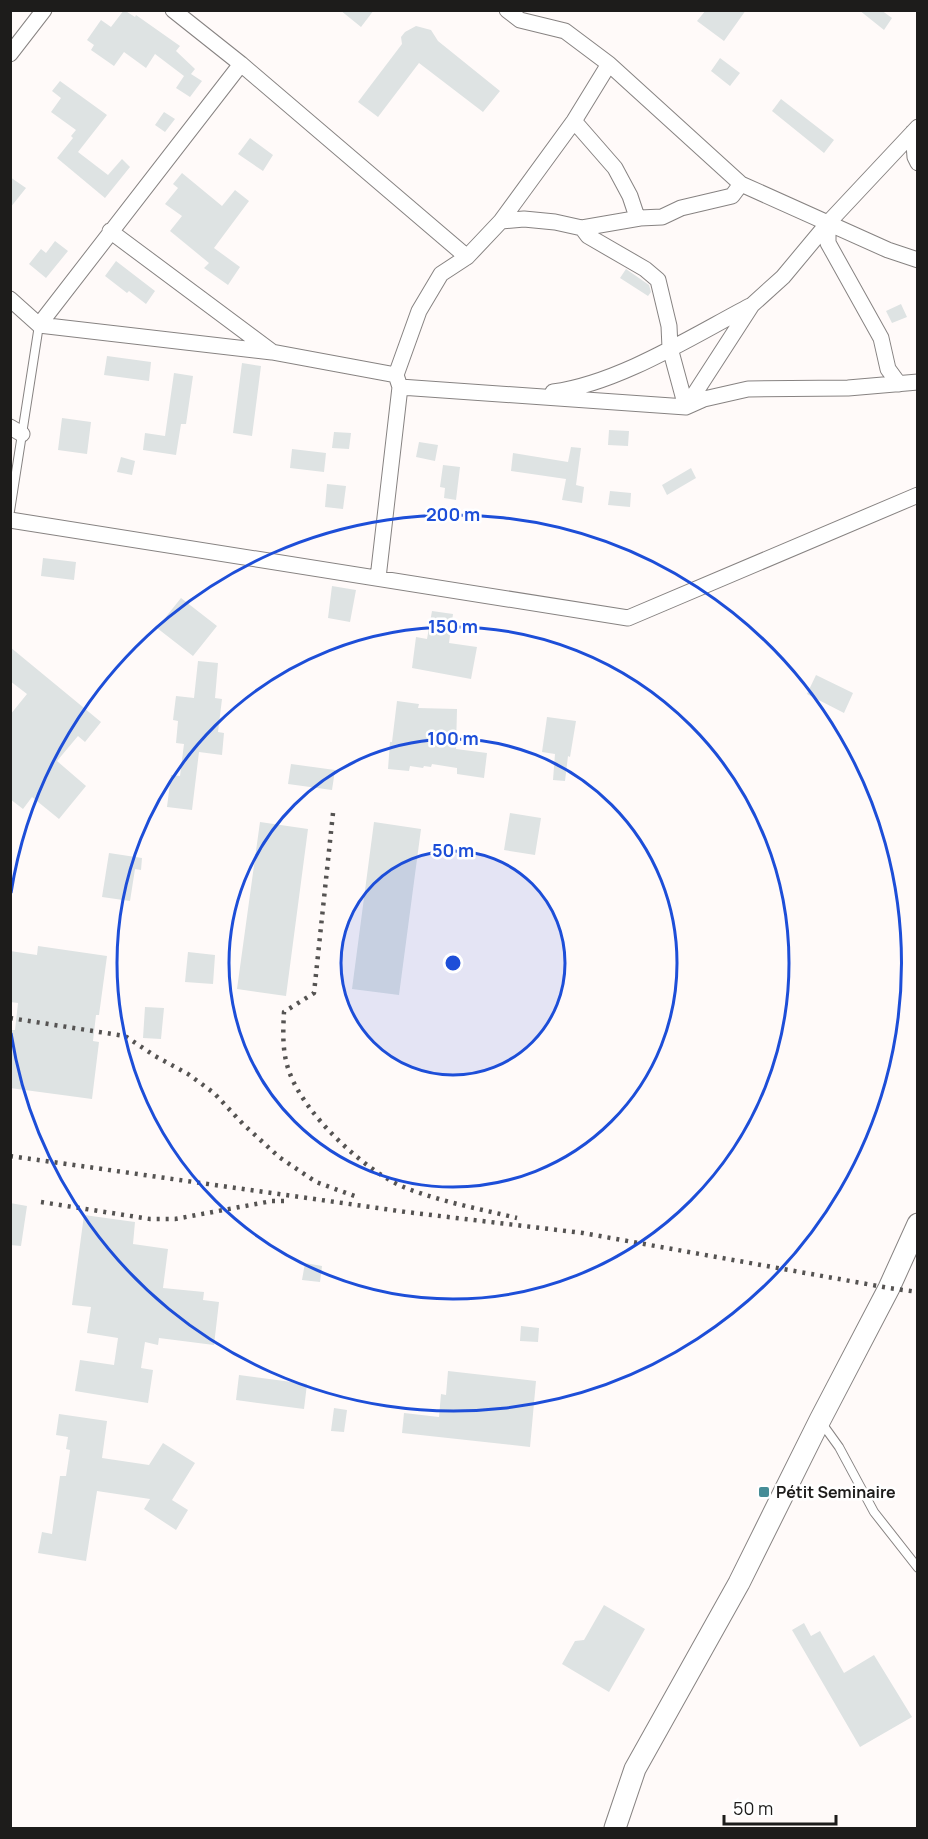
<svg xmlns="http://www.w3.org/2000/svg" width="928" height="1839" font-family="Manrope,sans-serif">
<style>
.building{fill:#dee3e3}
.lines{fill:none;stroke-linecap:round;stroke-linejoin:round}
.lane-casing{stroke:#878382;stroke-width:10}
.street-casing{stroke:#878382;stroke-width:17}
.secondary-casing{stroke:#878382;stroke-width:23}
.lane{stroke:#fff;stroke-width:8}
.street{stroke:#fff;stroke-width:15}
.secondary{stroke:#fff;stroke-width:21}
.rail{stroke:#555352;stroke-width:4.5;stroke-dasharray:3 6;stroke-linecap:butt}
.ring{fill:none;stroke:#1d4ed8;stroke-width:3}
.poi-dot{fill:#468c96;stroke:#fff;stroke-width:2}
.labels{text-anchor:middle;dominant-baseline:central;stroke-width:5;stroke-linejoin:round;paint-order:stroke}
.poi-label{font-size:16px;font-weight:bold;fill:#1d1c1b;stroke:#fff;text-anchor:start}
.centre{fill:#1d4ed8;stroke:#fff;stroke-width:3}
.ring-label{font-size:18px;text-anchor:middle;font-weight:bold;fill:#1d4ed8;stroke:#fff;stroke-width:5;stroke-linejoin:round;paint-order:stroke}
</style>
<rect width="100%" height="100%" fill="#fffaf9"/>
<path class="building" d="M124,10L135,17L136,15L180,46L176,51L195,69L191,74L202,81L190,97L176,88L184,76L155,54L146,68L124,52L114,66L91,50L94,45L87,40L101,20L111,27Z
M340,10H374L361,27Z
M706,10H746L724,41L697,21Z
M859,10H881L892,18L884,30Z
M416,26L431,30L438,41L500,91L483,112L419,63L378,117L358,102L402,44L401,37L405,32Z
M720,58L740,73L730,86L711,71Z
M60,81L107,115L78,152L108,175L122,159L130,167L105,198L57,158L73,138L71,136L76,130L51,112L61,98L52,91Z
M781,99L834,140L824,153L772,111Z
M164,112L175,119L165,132L155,125Z
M250,138L273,155L263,171L238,154Z
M182,173L222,206L235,190L249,201L214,248L240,267L228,285L204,268L209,263L170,231L182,216L165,204L178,188L173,184Z
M10,177L26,188L10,208Z
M55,241L68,251L46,278L29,264L41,249L46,253Z
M116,261L155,291L146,304L129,291L127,293L105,276Z
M626,269L649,285L651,292L648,296L620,278Z
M901,304L907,317L892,323L886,311Z
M107,356L151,362L149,381L104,375Z
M242,363L261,366L252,436L233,433Z
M174,373L193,376L186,424H181L176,455L143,450L145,433L165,436Z
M62,418L91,422L87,454L58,450Z
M609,430L629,431L628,446L608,445Z
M334,432L351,433L349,449L332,448Z
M419,442L438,445L435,461L416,457Z
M571,447L581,448L576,485L584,487L582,503L562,500L566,479L511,471L513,453L568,462Z
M292,449L326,453L324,472L290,468Z
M121,457L135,461L132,475L117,472Z
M443,465L460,467L456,500L444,498L445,488L440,487Z
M691,468L696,478L667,495L662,485Z
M327,484L346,486L343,509L325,507Z
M610,491L631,493L630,507L608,505Z
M43,558L76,562L74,580L41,576Z
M332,586L356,590L350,622L328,618Z
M181,598L217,626L193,656L157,628Z
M432,611L453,614L449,643L477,647L471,679L412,668L416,637L427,639Z
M10,647L101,722L85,742L78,736L57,761L86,786L59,819L32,797L23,809L10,799V715L27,694L10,681Z
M198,661L218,663L215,698L222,699L218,732L224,733L222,755L199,752L192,810L167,807L171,775L180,776L184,744L176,743L178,721L173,720L176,696L194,698Z
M816,675L853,693L844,713L807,694Z
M397,701L419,704L418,708L457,709L456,749L487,753L484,778L457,774V768L432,764L431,767L424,766L423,768L410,766L409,771L388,769L390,742H392Z
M547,717L576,721L570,757L568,756L565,781L553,780L555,754L542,752Z
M291,764L335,770L332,790L288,784Z
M510,813L541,818L535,855L504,850Z
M260,822L308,829L286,996L237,989Z
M374,822L421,829L399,995L352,989Z
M109,853L142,858L141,870L135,869L130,901L102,897Z
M38,946L107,956L99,1015H96L93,1041L99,1042L92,1099L10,1088V1030H15L18,1003L10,1002V951L37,955Z
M188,952L215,955L213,984L185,982Z
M145,1007L164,1008L161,1039L143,1038Z
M10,1203L27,1206L21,1246L10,1245Z
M84,1215L135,1222L133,1244L168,1249L163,1288L204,1292L203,1300L219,1302L214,1345L159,1338L158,1345L145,1342L141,1368L153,1370L148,1403L75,1391L80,1360L114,1365L118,1338L87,1333L91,1307L72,1305Z
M305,1263L322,1266L320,1282L302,1280Z
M521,1326L539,1328L538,1342L520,1341Z
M448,1371L536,1381L530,1447L402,1433L404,1413L439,1417L441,1394L446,1395Z
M239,1375L307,1384L304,1409L236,1400Z
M334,1408L347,1410L344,1432L331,1431Z
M59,1414L107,1421L102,1458L149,1465L163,1443L195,1463L172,1500L188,1510L176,1530L144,1509L150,1499L97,1491L86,1561L38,1553L42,1532L52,1534L60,1476H66L70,1450L66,1449L68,1437L56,1435Z
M604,1605L645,1629L609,1692L562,1664L575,1641L584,1640Z
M804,1623L811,1636L820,1631L844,1673L874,1655L912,1717L860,1747L792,1630Z"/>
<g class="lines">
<defs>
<path id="lane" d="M10,511L39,325
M821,1422L839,1447L874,1512L918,1568"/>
<path id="street" d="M173,10L241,64L467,257
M507,10L520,20L565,31L609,64L741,184L888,250L918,260
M10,54L44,10
M574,121L615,168L630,196L636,214L640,218
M913,132L915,157L918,163
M501,221L524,219L555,222L582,228L640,218L662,217L681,208L732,196L741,184
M828,223V243L881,338L888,369L899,384
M582,228L588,236L645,269L658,280L669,326L670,348L686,407
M110,231L271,351
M10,299L39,325L272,352L396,375L400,387L686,407L704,399L748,389L848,388L918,382
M39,325L241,64
M396,375L419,311L441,274L467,257L501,221L574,121L609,64
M553,392C619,383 691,337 750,306
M686,407L752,305L783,277L828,223L918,127
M10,427L22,434
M10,520L628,618L918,495
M378,578L400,387"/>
<path id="secondary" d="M615,1828L635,1769L739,1583L820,1420L889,1288L918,1224"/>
</defs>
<use href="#lane" class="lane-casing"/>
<use href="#street" class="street-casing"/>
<use href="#secondary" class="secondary-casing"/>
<use href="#lane" class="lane"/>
<use href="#street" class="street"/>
<use href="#secondary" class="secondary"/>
<path class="rail" d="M333,813L314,993L284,1012C283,1031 282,1052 289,1071C303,1113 365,1172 406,1188C442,1202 480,1209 517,1218
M10,1018L125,1036L155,1056L188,1074L214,1093L243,1124L279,1157L316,1182L360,1198
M10,1156L406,1212L583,1233L889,1288L918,1292
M41,1202L150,1219H175L272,1201H287"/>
</g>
<circle cx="453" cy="963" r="112" fill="#1d4ed8" fill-opacity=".12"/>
<g class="ring">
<circle cx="453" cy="963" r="112"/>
<circle cx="453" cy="963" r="224"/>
<circle cx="453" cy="963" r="336"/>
<path d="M11 893A448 448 0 1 1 11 1033"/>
</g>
<rect class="poi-dot" x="758" y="1486" width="12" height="12" rx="3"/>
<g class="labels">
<g class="poi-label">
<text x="776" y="1492">Pétit Seminaire</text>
</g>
</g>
<circle cx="453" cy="963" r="9" class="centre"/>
<g class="ring-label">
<text x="453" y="521">200 m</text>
<text x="453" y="633">150 m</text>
<text x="453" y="745">100 m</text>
<text x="453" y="857">50 m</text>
</g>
<rect width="928" height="1839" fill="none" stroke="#1d1c1b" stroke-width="24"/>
<path d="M724 1815v9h112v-9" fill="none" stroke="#1d1c1b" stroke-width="3"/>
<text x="733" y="1815" font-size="18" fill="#1d1c1b" stroke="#ffffff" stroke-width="4.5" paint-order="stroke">50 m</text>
</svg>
